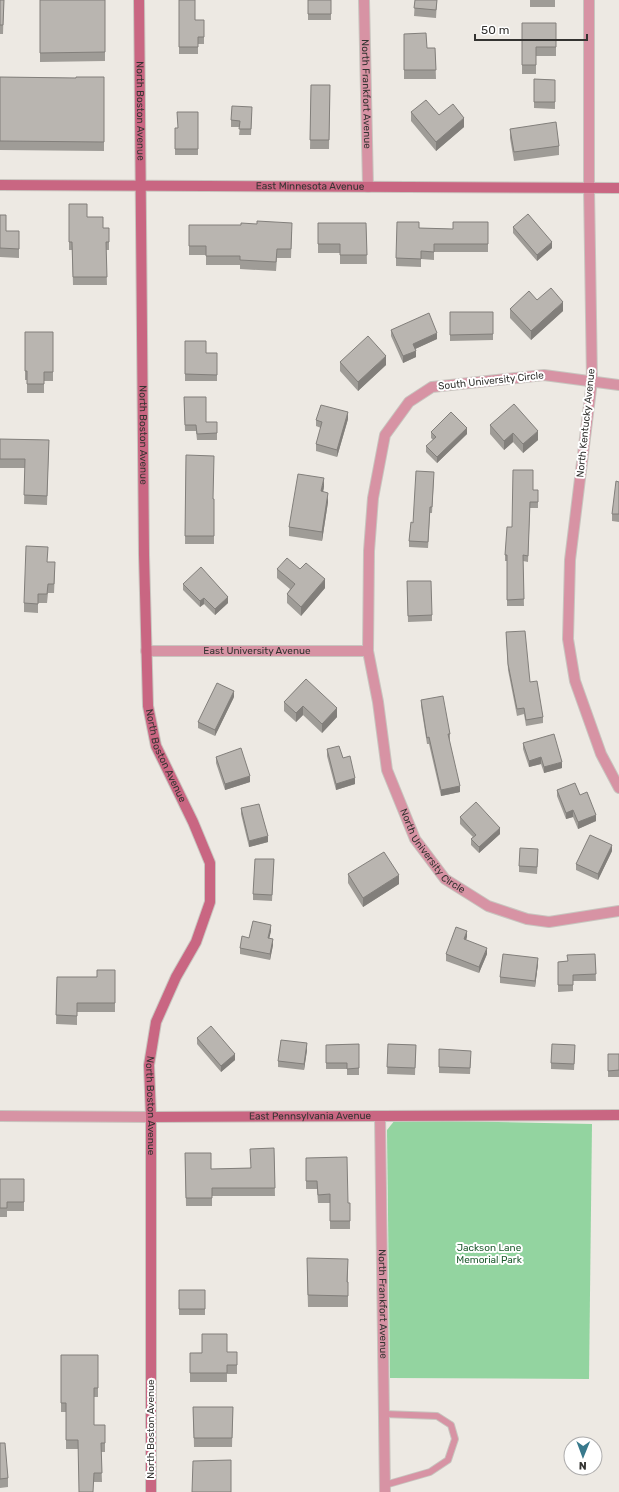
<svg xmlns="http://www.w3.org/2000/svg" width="619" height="1492" font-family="Rubik,sans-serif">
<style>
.green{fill:#93d4a0}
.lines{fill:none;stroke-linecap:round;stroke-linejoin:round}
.lane-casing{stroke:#c8c5bf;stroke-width:8}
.street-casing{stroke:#c8c5bf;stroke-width:12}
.secondary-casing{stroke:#c8c5bf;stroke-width:12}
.lane{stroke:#d793a4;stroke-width:6}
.street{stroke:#d793a4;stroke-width:10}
.secondary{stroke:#c96682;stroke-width:10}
.wall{fill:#9f9c97}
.shaded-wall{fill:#827f7b}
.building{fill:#b9b5b0;stroke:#827f7b}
.labels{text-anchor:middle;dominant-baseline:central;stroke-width:4;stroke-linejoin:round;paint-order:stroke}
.street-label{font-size:10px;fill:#343331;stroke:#fff}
.park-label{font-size:10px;fill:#205c30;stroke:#fff}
</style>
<rect width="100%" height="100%" fill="#ede9e3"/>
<path class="green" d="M395,1120L592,1124L589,1379L390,1378L387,1130Z"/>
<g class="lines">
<defs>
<path id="lane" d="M384,1414L437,1416L451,1425L455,1439L448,1460L430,1472L385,1485"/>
<g id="street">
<path id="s1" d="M364,0L368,187"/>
<path d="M589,0V188L592,381L570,560L568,639L575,681L601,754L619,788"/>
<path id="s2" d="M619,385L544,375L432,387L409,402L385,435L373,498L369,551L368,651L378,702L387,770L415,839L445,879L488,906L527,919L549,922L619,911"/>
<path id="s3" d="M146,651H368"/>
<path d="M0,1116L151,1117"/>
<path id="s4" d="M380,1116L385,1492"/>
</g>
<g id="secondary">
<path id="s5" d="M139,0L144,555L148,706L156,746L193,822L210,863V902L196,942L176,977L156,1022L149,1065L151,1117V1492"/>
<path id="s6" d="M0,185L619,188"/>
<path id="s7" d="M151,1117L619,1115"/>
</g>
</defs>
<use href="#lane" class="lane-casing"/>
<use href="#street" class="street-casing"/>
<use href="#secondary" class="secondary-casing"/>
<use href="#lane" class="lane"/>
<use href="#street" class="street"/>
<use href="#secondary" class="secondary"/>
</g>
<path class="wall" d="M0,0H4L3,34H0Z
M40,0H105V61L40,62Z
M179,0H206H195V20H204V44H198V54H179Z
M308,0H331V20H308Z
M415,0H437L436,18L414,16Z
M530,0H555V7H530Z
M522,23H556V56H536V74H522Z
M404,34L427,48H435L436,79H404Z
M0,77L76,78L104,77V151L0,150Z
M534,79L555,80V109L534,108Z
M311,85H330L329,149H310Z
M198,112V155H175V128H178Z
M411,112L464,127L436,151L411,121Z
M252,113L251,135H239L240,127H231V120Z
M510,129L559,146V155L514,161L510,138Z
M69,204L103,228H109V250H106L107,285H73L72,250H69Z
M0,215L6,231H19V258L0,257Z
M488,222V252H434V260L421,259V267L396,266V258L419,228L453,229Z
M318,223H366L367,264H340V253H318Z
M189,225L292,232L291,258H277L276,271L240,269V265H206V255H189Z
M513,227L552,248L537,261L513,233Z
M537,300L563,311L531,340L510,318V309Z
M450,312H493V340L450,341Z
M391,330L437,339L415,349L416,357L403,363L391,336Z
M25,332H53V381H44V393H27V380H25Z
M185,341L206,353H217V381H185Z
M340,362L386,365L358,391L340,371Z
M184,397L206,422H217V440H197L196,431H185Z
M348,419L337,457L316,451V444L321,428L316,426V420Z
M490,425L538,440L523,453L513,442L504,450L490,434Z
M431,432L467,434L437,463L426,452V446L433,440L431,438Z
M0,439L49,440L47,505L24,504L25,468H0Z
M186,455L213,499H214V544H185Z
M434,478L432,513H430L428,548L409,547V541L413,523Z
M619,482V522L612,521V514Z
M324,487L323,492L328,502L322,541L289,536V527Z
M533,490H538V508H530L528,562L523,561L524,606H507V561H505V555L512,527Z
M48,562L55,571L54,593H48L47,603H38V613L24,612V603Z
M277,569H300L325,588L301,616L287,603V594L290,589L277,578Z
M407,581L432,615V621L408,622Z
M183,584L228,603L215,615L204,604L200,607L183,590Z
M506,632L530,682L543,717V723L526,726L524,714L517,716L508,670Z
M306,679L337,717L322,733L303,715L296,722L284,711V702Z
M234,697L215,736L198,728V722Z
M421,700L450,734V740H449L460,792L441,796L429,744H427L421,706Z
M523,743L562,768L544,773L541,764L529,767L523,749Z
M327,749L343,758L355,784L336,790L327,756Z
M216,757L250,782L225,790L216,763Z
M557,790L580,795L596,821L578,829L573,817L566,819L557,796Z
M241,808L268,842L249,847L241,814Z
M460,817L500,834L479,853L471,845V839L473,837L460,824Z
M612,851L598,880L576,870V864Z
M538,855L537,874L519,872V866Z
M274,859L272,901L253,900V894Z
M348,874L399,884L363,907L348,883Z
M271,931L269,938L273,945L270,960L240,954V948L249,938Z
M467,937L466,940L487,954L479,973L446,961V954Z
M595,954L596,981H573V991L558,992V962L567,961Z
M538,964L535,987L500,983V977Z
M115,970V1012H77V1025L56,1024L57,977H97Z
M197,1038L235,1060L221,1072L197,1044Z
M359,1044V1075H347V1069H326V1045Z
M388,1044L416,1045L415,1075L387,1074Z
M307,1050L304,1070L278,1067V1061Z
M575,1051L574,1070L551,1069V1063Z
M608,1054H619V1077H608Z
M471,1057L470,1074L439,1073V1067Z
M274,1148L275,1196H212V1206H186L185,1153L211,1169L250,1168Z
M306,1158L348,1203H350V1229H330V1203H318L317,1189H306Z
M0,1179H24V1211H7V1217H0Z
M307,1270L348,1271L347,1282H348V1307H308Z
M179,1290H205V1315H179Z
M237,1352V1374H227V1382H190V1353Z
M61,1355H98V1397H94V1425H105V1452H101L102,1482H94L78,1449H66V1412H61Z
M193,1407H233L232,1447H194Z
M0,1443L8,1478V1487L0,1488Z"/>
<path class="shaded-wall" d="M464,118V127L436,151V142Z
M552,242V248L537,261V255Z
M563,302V311L531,340V331Z
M437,333V339L413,350V344Z
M416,351V357L403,363V356Z
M386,356V365L358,391V382Z
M348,412V419L337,457V450Z
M467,428V434L437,463V457Z
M538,431V440L523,453V444Z
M513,433V442L504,450V441Z
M324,478V487L321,500V491Z
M328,493V502L322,541V532Z
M325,579V588L301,616V607Z
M228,597V603L215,615V609Z
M204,598V604L200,607V601Z
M234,691V697L215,736V730Z
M303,706V715L296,722V713Z
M337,708V717L322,733V724Z
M541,757V764L529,767V761Z
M562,762V768L544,773V767Z
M250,776V782L225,790V784Z
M355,778V784L336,790V784Z
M460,786V792L441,796V790Z
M573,810V817L566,819V813Z
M596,815V821L578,829V822Z
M500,828V834L479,853V847Z
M268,836V842L249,847V841Z
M612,845V851L598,880V874Z
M399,875V884L363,907V898Z
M271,925V931L268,944V938Z
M467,931V937L464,945V939Z
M273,939V945L270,960V954Z
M487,948V954L479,973V967Z
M538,958V964L535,987V981Z
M307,1043V1050L304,1070V1064Z
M235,1054V1060L221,1072V1066Z
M348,1259V1271L347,1294V1282Z"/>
<path class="building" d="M0,0H4L3,25H0Z
M40,0H105V52L40,53Z
M179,0H195V20H204V37H198V47H179Z
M308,0H331V14H308Z
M415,0H437L436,10L414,8Z
M522,23H556V47H536V65H522Z
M426,33L427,48H435L436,70H404V34Z
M0,77L76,78V77H104V142L0,141Z
M534,79L555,80V102H534Z
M311,85H330L329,140H310Z
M426,100L439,115L453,104L464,118L436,142L411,112Z
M232,106L252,107L251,129H239L240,121L231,120Z
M177,112H198V149H175V128H178Z
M556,122L559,146L514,152L510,129Z
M69,204H87V217H103V228H109V242H106L107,277H73L72,242H69Z
M528,214L552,242L537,255L513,227Z
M0,215H6V231H19V249L0,248Z
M257,221L292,223L291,249H277L276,262L240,260V256H206V246H189V225H241V223L257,224Z
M397,222H419V228L453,229V222H488V244H434V252L421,251V259L396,258Z
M318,223H366L367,255H340V244H318Z
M551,288L563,302L531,331L510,309L529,291L537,300Z
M450,312H493V334L450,335Z
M429,313L437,333L413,344L416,351L403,356L391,330Z
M25,332H53V372H44V384H27V371H25Z
M368,336L386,356L358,382L340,362Z
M185,341H206V353H217V375L185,374Z
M184,397H206V422H217V433L197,434L196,425H185Z
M514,404L538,431L523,444L513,433L504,441L490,425Z
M321,405L348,412L337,450L316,444L322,422L316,420Z
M451,412L467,428L437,457L426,446L436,437L431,432Z
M0,439L49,440L47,496L24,495L25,459H0Z
M186,455L214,456L213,499H214V536H185Z
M513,470H533V490H538V502H530L528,556L523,555L524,599L507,600V555H505L507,527H512Z
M416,471L434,472L432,507H430L428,542L409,541L411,522L413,523Z
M298,474L324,478L321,491L328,493L322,532L289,527Z
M616,481L619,482V514H612Z
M26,546L48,547L47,562H55L54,584H48L47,594H38V604L24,603Z
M287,558L300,569L306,563L325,579L301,607L287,594L295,584L277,569Z
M201,567L228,597L215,609L204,598L200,601L183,584Z
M407,581H431L432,615L408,616Z
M525,631L530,682L537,681L543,717L526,720L524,708L517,709L508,664L506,632Z
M306,679L337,708L322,724L303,706L296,713L284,702Z
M217,683L234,691L215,730L198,722Z
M443,696L450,734H448L460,786L441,790L429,737L427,738L421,700Z
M554,734L562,762L544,767L541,757L529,761L523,743Z
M339,746L343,758L350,756L355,778L336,784L327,749Z
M241,748L250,776L225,784L216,757Z
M575,783L580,795L587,792L596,815L578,822L573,810L566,813L557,790Z
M476,802L500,828L479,847L471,839L476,835L460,817Z
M259,804L268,836L249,841L241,808Z
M590,835L612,845L598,874L576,864Z
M520,848L538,849L537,867L519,866Z
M384,852L399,875L363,898L348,874Z
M255,859H274L272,895L253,894Z
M253,921L271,925L268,938L273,939L270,954L240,948L242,936L249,938Z
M456,927L467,931L464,939L487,948L479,967L446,954Z
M503,954L538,958L535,981L500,977Z
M595,954L596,974L573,975V985H558V962L568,961L567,955Z
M97,970H115V1003H77V1016L56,1015L57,977H97Z
M211,1026L235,1054L221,1066L197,1038Z
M281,1040L307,1043L304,1064L278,1061Z
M359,1044V1068L347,1069V1063H326V1045Z
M388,1044L416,1045L415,1068L387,1067Z
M552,1044L575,1045L574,1064L551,1063Z
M439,1049L471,1051L470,1068L439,1067Z
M608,1054H619V1070L608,1071Z
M274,1148L275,1188H212V1198H186L185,1153H211V1169L251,1168L250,1149Z
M347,1157L348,1203H350V1221H330V1194L318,1195L317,1181H306V1158Z
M0,1179H24V1202H7V1208H0Z
M307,1258L348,1259L347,1282H348V1296L308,1295Z
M179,1290H205V1309H179Z
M202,1334H227V1352H237V1365H227V1373H190V1353H202Z
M61,1355H98V1388H94V1425H105V1443H101L102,1473H94L93,1492H79L78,1440H66V1403H61Z
M193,1407H233L232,1438H194Z
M0,1443H5L8,1478L0,1479Z
M231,1460V1492H192L193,1461Z"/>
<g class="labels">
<g class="street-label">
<text stroke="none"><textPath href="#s1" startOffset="94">North Frankfort Avenue</textPath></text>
<text stroke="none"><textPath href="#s5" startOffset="111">North Boston Avenue</textPath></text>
<text stroke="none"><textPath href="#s6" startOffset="310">East Minnesota Avenue</textPath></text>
<text transform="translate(491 381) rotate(-6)">South University Circle</text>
<text transform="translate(586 423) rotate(-84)">North Kentucky Avenue</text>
<text stroke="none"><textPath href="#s5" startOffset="435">North Boston Avenue</textPath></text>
<text stroke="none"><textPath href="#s3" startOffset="111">East University Avenue</textPath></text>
<text stroke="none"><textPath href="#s5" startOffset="759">North Boston Avenue</textPath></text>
<text stroke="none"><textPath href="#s2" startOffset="689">North University Circle</textPath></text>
<text stroke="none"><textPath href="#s5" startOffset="1131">North Boston Avenue</textPath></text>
<text stroke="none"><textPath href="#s7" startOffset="159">East Pennsylvania Avenue</textPath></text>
<text stroke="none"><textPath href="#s4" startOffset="188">North Frankfort Avenue</textPath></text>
<text transform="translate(151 1429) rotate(-90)">North Boston Avenue</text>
</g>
<g class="park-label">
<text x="489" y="1248">Jackson Lane<tspan x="489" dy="12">Memorial Park</tspan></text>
</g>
</g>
<g transform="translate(583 1456) rotate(181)"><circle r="19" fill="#ffffff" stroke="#aeadad"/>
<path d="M0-3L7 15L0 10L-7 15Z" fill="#38798c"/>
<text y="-6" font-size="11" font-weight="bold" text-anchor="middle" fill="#343331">N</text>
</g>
<path d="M475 34v6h112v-6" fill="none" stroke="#343331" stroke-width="2"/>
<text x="481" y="34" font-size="12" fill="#343331" stroke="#ffffff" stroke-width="3" paint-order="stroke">50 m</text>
</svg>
